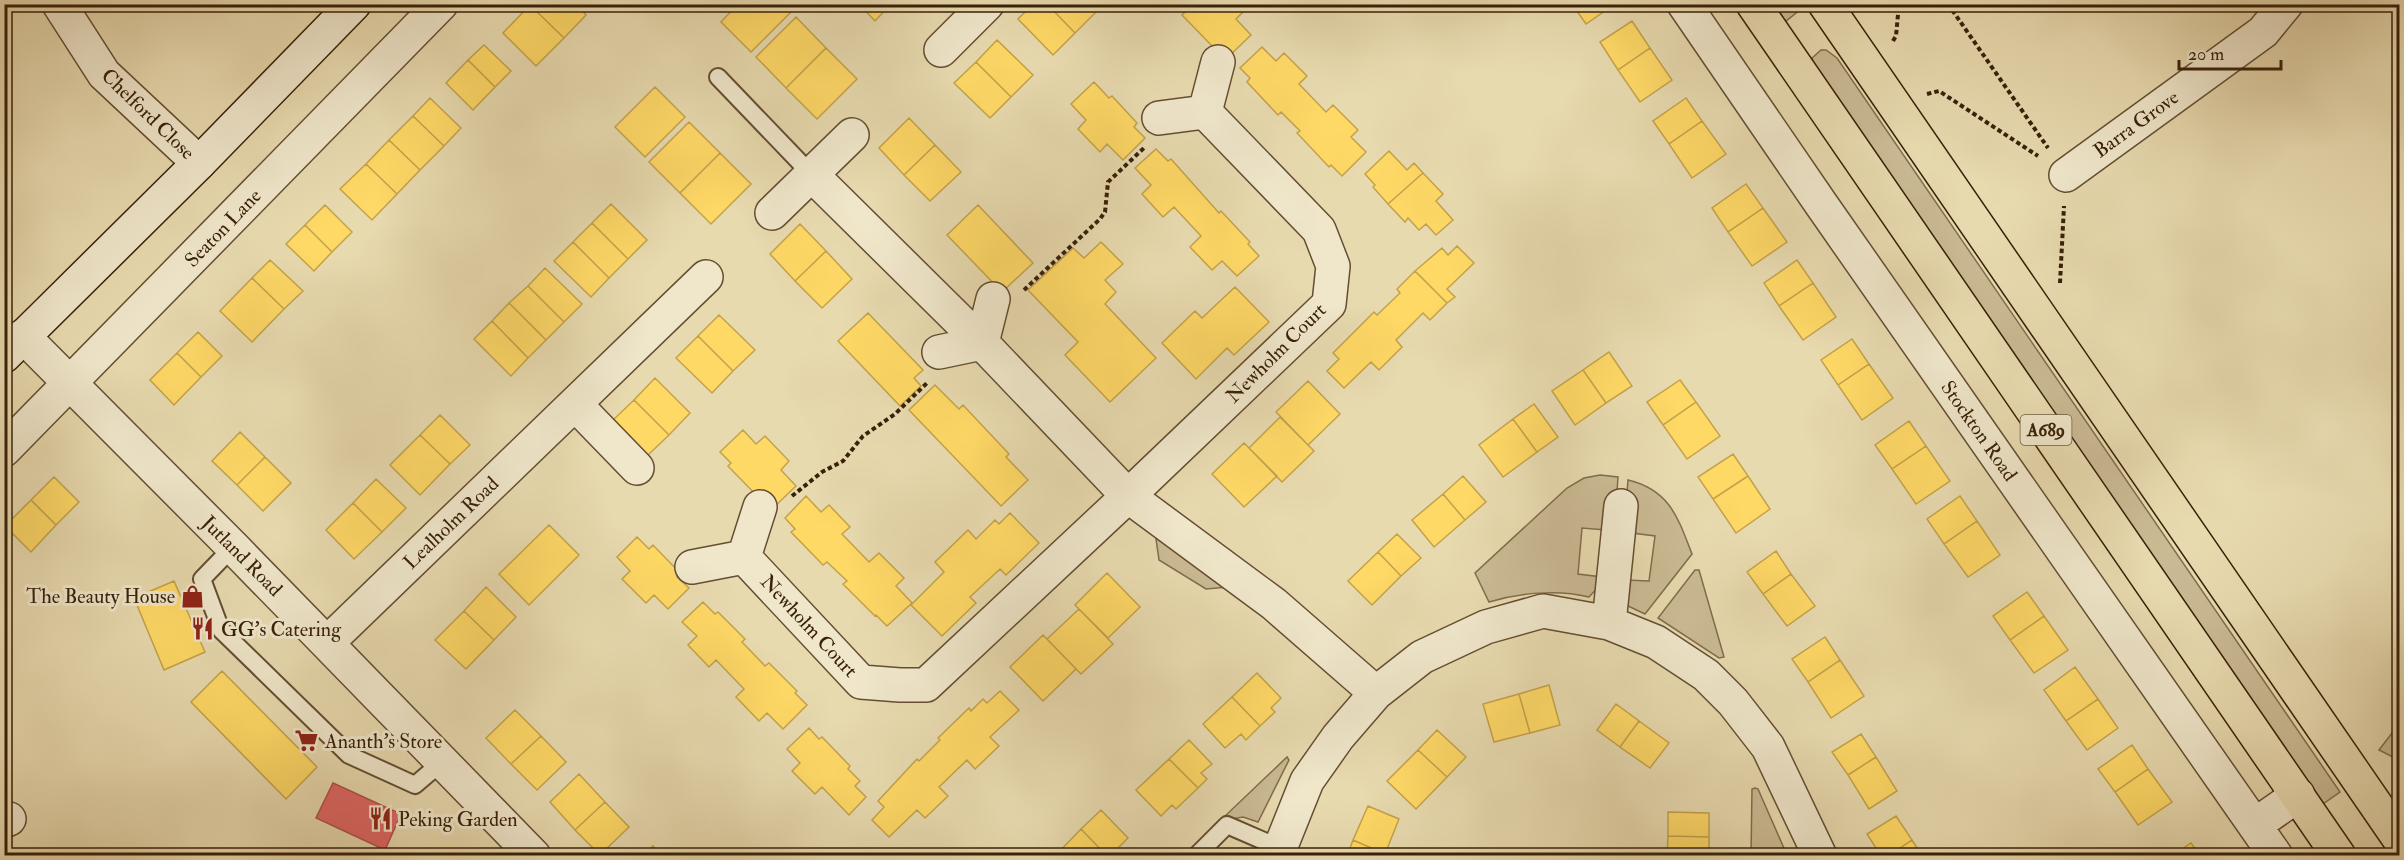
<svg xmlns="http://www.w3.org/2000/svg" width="2404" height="860" font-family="'IM FELL Double Pica',serif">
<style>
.green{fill:#caba93;stroke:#816d4e;stroke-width:1.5}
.homes{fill:#ffd966;stroke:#c3a24a;stroke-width:1.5}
.shops{fill:#e06666;stroke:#ae514a;stroke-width:1.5}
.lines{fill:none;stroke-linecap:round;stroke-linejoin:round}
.service-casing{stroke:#644e32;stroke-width:20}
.minor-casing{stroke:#644e32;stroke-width:36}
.secondary-casing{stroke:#382009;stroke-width:36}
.trunk-casing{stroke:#382009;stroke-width:36}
.path{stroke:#382009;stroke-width:4;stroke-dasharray:4.5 3;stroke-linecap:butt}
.service{stroke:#f0e7cb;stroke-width:16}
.minor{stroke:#f0e7cb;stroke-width:33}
.secondary{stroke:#f0e7cb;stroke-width:33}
.trunk{stroke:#e8daaf;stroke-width:33}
.labels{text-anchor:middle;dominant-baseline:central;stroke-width:6;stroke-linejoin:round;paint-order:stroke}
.shield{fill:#f0e7cb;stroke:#6f5c43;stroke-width:1.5}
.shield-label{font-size:18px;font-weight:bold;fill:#382009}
.street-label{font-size:20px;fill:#382009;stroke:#f0e7cb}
.poi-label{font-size:20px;fill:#382009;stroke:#f0e7cb;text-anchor:start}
</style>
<rect width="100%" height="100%" fill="#e8daaf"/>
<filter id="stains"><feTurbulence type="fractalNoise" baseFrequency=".00333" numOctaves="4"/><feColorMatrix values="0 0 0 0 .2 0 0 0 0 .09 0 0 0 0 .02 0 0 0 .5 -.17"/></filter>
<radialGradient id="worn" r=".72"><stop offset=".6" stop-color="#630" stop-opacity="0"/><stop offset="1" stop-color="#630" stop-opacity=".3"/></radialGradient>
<path class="green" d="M1772,5H1800L1801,9L1786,21L1782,19Z
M1821,50H1826L1837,58L2340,792L2323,804L1813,63L1812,58Z
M1600,475L1618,477L1616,506L1606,530L1582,528L1578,574L1602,577L1601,584L1589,597C1557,589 1520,593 1489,602L1475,573L1567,488L1584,478Z
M1628,480C1670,490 1678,518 1692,554L1645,614L1628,606L1626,580L1649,581L1655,536L1632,533L1626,506Z
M1156,539L1160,540L1229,587L1206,589L1159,560Z
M1695,570H1699L1724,657L1719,658L1658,618Z
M2399,724V760L2379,750Z
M1287,757L1289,760L1258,822L1243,817L1226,820L1224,817Z
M1755,788L1758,789L1787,855H1751L1752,789Z"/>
<path class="homes" d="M576,4L586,15L564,38L530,5Z
M738,4H783L791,12L751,52L721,22Z
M859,4H891L875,21Z
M1033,4H1047L1075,33L1053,55L1018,19Z
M1047,4H1090L1096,12L1075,33Z
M1180,4H1235L1243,12L1236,19L1251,35L1227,58L1215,49L1182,15L1186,11Z
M1572,4H1615L1586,24Z
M530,5L564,38L536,66L503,33Z
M796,17L826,48L786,88L756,57Z
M1632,21L1650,48L1618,70L1600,42Z
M997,40L1033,75L1011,97L976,62Z
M484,45L511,71L495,87L468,60Z
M1262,47L1276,61L1284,53L1307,76L1299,84L1326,112L1333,105L1358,130L1351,137L1366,152L1342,176L1331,165L1329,167L1297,133L1300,131L1281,112L1278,115L1247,82L1250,78L1240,68Z
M826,48L857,79L817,119L786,88Z
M1650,48L1672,80L1640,102L1618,70Z
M468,60L495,87L473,110L446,83Z
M976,62L1011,97L990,118L954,83Z
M1094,82L1109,98L1112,96L1137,123L1134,127L1145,138L1123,160L1107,144L1100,152L1078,129L1086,120L1071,104Z
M655,87L685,117L645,157L615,127Z
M430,98L461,128L444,146L413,116Z
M1686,98L1702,121L1669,144L1653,121Z
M413,116L444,146L420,170L389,140Z
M909,118L935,145L904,175L879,148Z
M1702,121L1726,154L1692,178L1669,144Z
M689,122L720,153L680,193L649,162Z
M389,140L420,170L397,194L366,164Z
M935,145L961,172L930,201L904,175Z
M1156,149L1168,161L1171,159L1219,213L1221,211L1250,242L1248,244L1259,256L1237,276L1222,261L1212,270L1190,247L1201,236L1174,207L1163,217L1142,194L1151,185L1135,168Z
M1389,151L1407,170L1414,163L1423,173L1388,204L1373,187L1375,185L1365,174Z
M720,153L751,184L711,224L680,193Z
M366,164L397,194L372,220L340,189Z
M1423,173L1443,194L1436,201L1453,220L1436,235L1426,224L1419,230L1408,218L1405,222L1388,204Z
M1746,184L1763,208L1728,232L1712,208Z
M611,204L647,240L628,259L592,223Z
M325,205L352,232L332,252L305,225Z
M978,205L1033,263L1002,292L947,235Z
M1763,208L1787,242L1752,266L1728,232Z
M592,223L628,259L609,278L573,242Z
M800,224L826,251L795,281L770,254Z
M305,225L332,252L314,271L286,244Z
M573,242L609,278L591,297L554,261Z
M1101,242L1123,264L1105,280L1116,292L1105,304L1156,358L1110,402L1065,355L1078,342L1028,290L1073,248L1084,258Z
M1457,246L1474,263L1447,289L1455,297L1447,303L1415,271L1442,248L1448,255Z
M826,251L852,279L822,308L795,281Z
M270,260L303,291L284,309L252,278Z
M1797,260L1813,283L1779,306L1764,283Z
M545,268L582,304L564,322L528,286Z
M1415,271L1447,303L1430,320L1423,313L1396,340L1402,347L1379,370L1371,362L1344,388L1327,371L1339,359L1333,353L1374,312L1377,315L1400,293L1397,289Z
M252,278L284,309L252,342L220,311Z
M1813,283L1836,317L1803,340L1779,306Z
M528,286L564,322L546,340L509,303Z
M1235,287L1269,322L1234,355L1227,348L1196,379L1162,343L1195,311L1202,318Z
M509,303L546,340L528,358L492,321Z
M868,313L923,370L914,378L921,386L900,406L838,341Z
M719,315L755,350L733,371L698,336Z
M492,321L528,358L511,376L474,339Z
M198,332L222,356L201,377L177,353Z
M698,336L733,371L712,393L676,358Z
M1852,339L1869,364L1838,385L1821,360Z
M1609,352L1632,386L1606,403L1583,370Z
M177,353L201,377L174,405L150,380Z
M1869,364L1893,398L1862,420L1838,385Z
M1583,370L1606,403L1575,425L1552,391Z
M655,378L690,413L669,435L634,400Z
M1680,380L1696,402L1663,425L1647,402Z
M1308,381L1340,414L1308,445L1276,412Z
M935,385L959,409L963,405L1009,454L1006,457L1028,480L1001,506L909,410Z
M634,400L669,435L647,456L612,421Z
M1696,402L1720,436L1687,459L1663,425Z
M1534,404L1558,437L1537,452L1513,419Z
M440,415L470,445L450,464L420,435Z
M1280,417L1314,451L1282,482L1249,448Z
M1513,419L1537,452L1503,477L1479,445Z
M1909,421L1926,446L1892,469L1875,445Z
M743,430L756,444L765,436L789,461L781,470L796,486L773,508L760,499L728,466L731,463L720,452Z
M240,432L265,457L237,485L212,461Z
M420,435L450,464L420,495L390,465Z
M1244,443L1277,476L1244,507L1212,474Z
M1926,446L1950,481L1916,504L1892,469Z
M1733,454L1748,476L1713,499L1698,477Z
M265,457L291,483L263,511L237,485Z
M1463,476L1486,502L1465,520L1443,494Z
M1748,476L1770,509L1736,533L1713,499Z
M54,477L79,502L56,525L31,500Z
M376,479L406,508L382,532L353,503Z
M1443,494L1465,520L1434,547L1412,520Z
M806,496L821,512L829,505L850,527L842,534L869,562L879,553L904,578L896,586L912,603L887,626L876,615L875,616L843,584L847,581L827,562L823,565L791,532L795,529L785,518Z
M1960,496L1977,521L1944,544L1927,519Z
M31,500L56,525L31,552L5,526Z
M353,503L382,532L354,559L326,530Z
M1010,513L1039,543L1006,575L1000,569L970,597L976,603L942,636L911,605L944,572L935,562L968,530L976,539L995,520L999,524Z
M1977,521L2000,555L1968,577L1944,544Z
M549,525L579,555L529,605L499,574Z
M1397,534L1421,558L1401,576L1378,552Z
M637,537L649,549L653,545L680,573L677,577L689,588L668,609L654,595L646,603L622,579L630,571L617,557Z
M1776,551L1791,574L1763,594L1747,572Z
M1378,552L1401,576L1372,605L1348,581Z
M1107,573L1140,607L1108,638L1075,605Z
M1791,574L1815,606L1787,626L1763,594Z
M174,581L205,652L164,670L134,598Z
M486,587L516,617L494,640L464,611Z
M2027,592L2044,616L2010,640L1993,616Z
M703,602L715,614L718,612L745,639L742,642L765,666L769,663L797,691L795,693L807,705L783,729L767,713L759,721L736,697L744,689L716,660L709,667L688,645L697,636L682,622Z
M1079,609L1113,644L1081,674L1047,639Z
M464,611L494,640L466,669L435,640Z
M2044,616L2068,650L2034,673L2010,640Z
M1043,635L1076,669L1043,701L1010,667Z
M1825,637L1840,660L1808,682L1792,659Z
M1840,660L1864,696L1831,718L1808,682Z
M2075,667L2098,699L2066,721L2044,690Z
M222,671L317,767L286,799L191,702Z
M1257,673L1281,698L1271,708L1275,712L1260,726L1232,697Z
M1549,685L1560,725L1530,733L1519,694Z
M1000,691L1019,710L990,737L999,746L975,769L967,760L939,787L948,796L925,818L917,810L889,837L872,820L884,807L878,801L917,759L919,761L940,740L938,738L969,708L971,711L983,699L987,703Z
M1519,694L1530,733L1494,742L1483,704Z
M1232,697L1260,726L1246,740L1241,734L1225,748L1203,724Z
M2098,699L2118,728L2087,750L2066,721Z
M1616,704L1639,721L1620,747L1597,730Z
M515,710L541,736L511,764L486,738Z
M1639,721L1669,743L1650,768L1620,747Z
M809,728L819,739L822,737L850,766L848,769L860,781L855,786L866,797L849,815L822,787L815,794L792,771L800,763L787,749Z
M1437,730L1466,757L1447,777L1418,750Z
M1861,734L1876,757L1848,775L1832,752Z
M541,736L566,762L537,790L511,764Z
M1189,740L1212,764L1201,773L1207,779L1198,788L1169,759Z
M2132,745L2148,769L2115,792L2098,769Z
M1418,750L1447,777L1416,809L1387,781Z
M1876,757L1897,791L1869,809L1848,775Z
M1169,759L1198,788L1176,809L1172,805L1161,816L1136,790Z
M2148,769L2172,802L2138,825L2115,792Z
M579,774L605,802L575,830L550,802Z
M605,802L629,827L600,855L575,830Z
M1368,806L1399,819L1385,854L1353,840Z
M1101,810L1128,838L1110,856H1107L1081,829Z
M1668,812L1709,813V837L1668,836Z
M1896,816L1912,840L1888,856H1881L1867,834Z
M1081,829L1107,856H1055Z
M1668,836L1709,837V856H1667Z
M1353,840L1385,854L1384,856H1347Z
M1912,840L1922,856H1888Z
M2191,843L2200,856H2172Z
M653,846L662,856H642Z"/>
<path class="shops" d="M333,783L401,814L385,850L316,818Z"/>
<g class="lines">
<defs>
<path id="service" d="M718,77L812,175
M233,547L202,579L221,630L349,755L415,785L442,762
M1196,856L1227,825L1280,848"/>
<path id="minor" d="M59,4L104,74L199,163
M1684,4L1821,204L2276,856
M941,50L987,4
M1159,118L1205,112L1218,62
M812,175L982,343L1128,496L1274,604L1376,693
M2066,175L2263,32L2286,4
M772,213L852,135
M23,336L233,547L534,856
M939,352L982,343L993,299
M575,404L637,468
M4,450L441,4
M744,557L861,682L900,685H926L1128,496L1329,304L1333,266L1319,230L1205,112
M692,567L744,557L760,507
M1609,623L1621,506
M327,643L706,277
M4,821L9,819
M2255,825L2298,795
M1277,856L1307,781L1338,737L1376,693L1422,657L1486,627L1543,611L1609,623L1656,642L1706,675L1733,702L1768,747L1820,856"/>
<path id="secondary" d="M4,356L199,163L354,4"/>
<path id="trunk" d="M1753,4L2339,856
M1825,4L2400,840"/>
</defs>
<use href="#service" class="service-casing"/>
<use href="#minor" class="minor-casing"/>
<use href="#secondary" class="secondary-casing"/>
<use href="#trunk" class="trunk-casing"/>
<path class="path" d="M1948,4L2048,148
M1893,41L1896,36L1899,4
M1927,94L1939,91L2038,156
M2060,283L2064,206
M1024,290L1100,219L1105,212L1108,182L1145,147
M792,496L822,472L843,461L863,436L895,414L927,383"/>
<use href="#service" class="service"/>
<use href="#minor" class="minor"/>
<use href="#secondary" class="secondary"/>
<use href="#trunk" class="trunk"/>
</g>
<defs>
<symbol id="shop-bare" viewBox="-9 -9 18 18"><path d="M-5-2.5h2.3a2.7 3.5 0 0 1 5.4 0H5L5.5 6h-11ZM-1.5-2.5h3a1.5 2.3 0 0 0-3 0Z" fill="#8f2418" stroke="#f0e7cb" stroke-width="2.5" paint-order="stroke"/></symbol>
<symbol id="restaurant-bare" viewBox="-9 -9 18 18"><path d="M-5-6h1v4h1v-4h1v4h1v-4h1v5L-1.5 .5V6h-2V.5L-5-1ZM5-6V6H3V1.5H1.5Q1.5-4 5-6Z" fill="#8f2418" stroke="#f0e7cb" stroke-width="2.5" paint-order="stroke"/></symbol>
<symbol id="supermarket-bare" viewBox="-9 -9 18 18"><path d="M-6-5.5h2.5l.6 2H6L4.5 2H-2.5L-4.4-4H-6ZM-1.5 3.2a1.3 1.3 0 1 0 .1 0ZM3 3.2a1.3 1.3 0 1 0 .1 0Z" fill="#8f2418" stroke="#f0e7cb" stroke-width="2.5" paint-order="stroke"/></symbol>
</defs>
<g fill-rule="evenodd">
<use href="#shop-bare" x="176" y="580" width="33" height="33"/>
<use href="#restaurant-bare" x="186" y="612" width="33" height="33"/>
<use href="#supermarket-bare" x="290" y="724" width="33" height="33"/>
<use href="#restaurant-bare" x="364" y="802" width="33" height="33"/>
</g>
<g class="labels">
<rect class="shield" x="2020.5" y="415" width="51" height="30" rx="4.5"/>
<g class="shield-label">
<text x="2046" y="430">A689</text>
</g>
<g class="street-label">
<text transform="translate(148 114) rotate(44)">Chelford Close</text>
<text transform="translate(2136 124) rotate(-36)">Barra Grove</text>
<text transform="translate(223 228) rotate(-46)">Seaton Lane</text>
<text transform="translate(1276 353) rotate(-45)">Newholm Court</text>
<text transform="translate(1979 431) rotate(55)">Stockton Road</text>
<text transform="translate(451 523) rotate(-44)">Lealholm Road</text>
<text transform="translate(242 556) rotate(45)">Jutland Road</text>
<text transform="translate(809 626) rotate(47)">Newholm Court</text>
</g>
<g class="poi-label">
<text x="175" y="596" text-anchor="end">The Beauty House</text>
<text x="221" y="629">GG's Catering</text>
<text x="325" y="741">Ananth's Store</text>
<text x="398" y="819">Peking Garden</text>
</g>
</g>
<rect width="2404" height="860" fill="none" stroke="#e8daaf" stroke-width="24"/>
<rect x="6" y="6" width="2392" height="848" fill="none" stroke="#382009" stroke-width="3"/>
<rect x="12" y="12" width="2380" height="836" fill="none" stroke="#382009" stroke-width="1.5"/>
<path d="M2179 60v9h102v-9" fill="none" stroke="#382009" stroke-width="3"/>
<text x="2188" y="60" font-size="18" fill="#382009" stroke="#f0e7cb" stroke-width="4.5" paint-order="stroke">20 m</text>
<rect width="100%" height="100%" filter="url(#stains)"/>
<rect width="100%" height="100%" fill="url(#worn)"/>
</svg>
